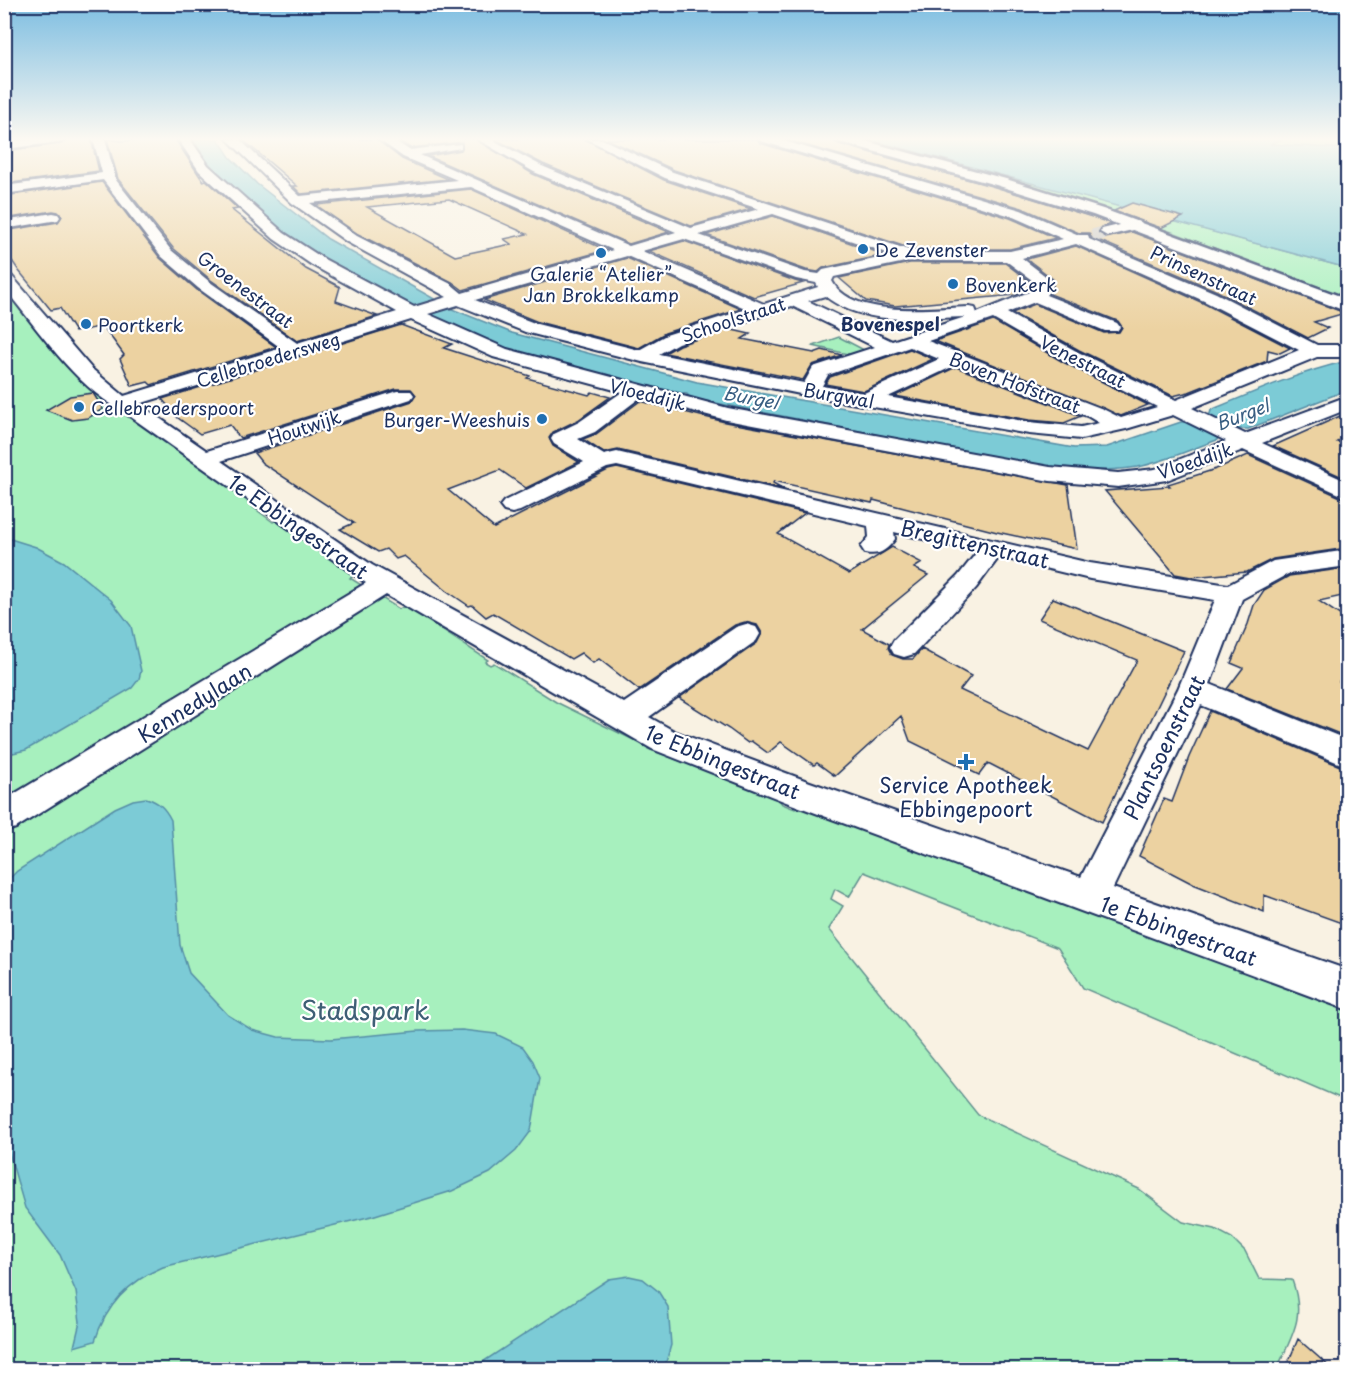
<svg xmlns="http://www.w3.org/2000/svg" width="1352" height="1374" viewBox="0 0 1352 1374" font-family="'Playpen Sans',sans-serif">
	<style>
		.green { fill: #a7f0be; stroke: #61908e; stroke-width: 1.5 }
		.water { fill: #7bcbd6; stroke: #558da6; stroke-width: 1.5 }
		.building { fill: #ecd2a1; stroke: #1b2f5e; stroke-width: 1.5; fill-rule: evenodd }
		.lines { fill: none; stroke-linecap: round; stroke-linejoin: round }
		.street-tunnel { stroke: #cdcbc8; stroke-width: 13; stroke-dasharray: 13 7; stroke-linecap: butt }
		.street-casing { stroke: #1b2f5e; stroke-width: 4 }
		.secondary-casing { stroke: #1b2f5e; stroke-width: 5 }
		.street { fill: #fff; fill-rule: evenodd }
		.secondary { fill: #fff; fill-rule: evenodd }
		.poi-dot { fill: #1f6fb2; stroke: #fff; stroke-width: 2 }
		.labels { text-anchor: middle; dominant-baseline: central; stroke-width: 4.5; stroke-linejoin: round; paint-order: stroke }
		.far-poi-label { font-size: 18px; fill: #1b2f5e; stroke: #fff; text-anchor: start }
		.far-street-label { font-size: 18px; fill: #1b2f5e; stroke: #fff }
		.far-neighbourhood-label { font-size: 18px; font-weight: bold; fill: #1b2f5e; stroke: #fff }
		.far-water-label { font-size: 18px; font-style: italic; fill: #385e82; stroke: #fff }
		.street-label { font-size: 21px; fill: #1b2f5e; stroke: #fff }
		.poi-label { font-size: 21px; fill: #1b2f5e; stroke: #fff }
		.near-park-label { font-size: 26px; fill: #3e5f76; stroke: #fff }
	</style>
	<rect width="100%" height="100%" fill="#f9f2e3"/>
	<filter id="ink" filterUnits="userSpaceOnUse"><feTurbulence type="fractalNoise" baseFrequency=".0167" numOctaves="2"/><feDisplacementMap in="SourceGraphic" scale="12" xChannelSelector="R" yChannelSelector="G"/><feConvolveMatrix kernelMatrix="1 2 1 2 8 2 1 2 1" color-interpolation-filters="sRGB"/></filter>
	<g filter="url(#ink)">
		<path class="green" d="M1246 139H1347V161Z
			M974 167 1347 268V299L1175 233Z
			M4 288 107 406 111 405 117 409 112 411 115 415 121 412 183 448 277 510 254 508 273 522 280 519 357 574 350 578 399 609 403 607 408 608 488 660 485 662 490 665 494 663 556 702 648 747V749L778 798 782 804 795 809 800 807 1347 1005V1101L1083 988 1058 948 864 872 849 897 835 889 831 899 843 906 829 929 978 1115 1139 1189 1183 1222 1215 1229 1232 1238 1245 1251 1259 1279 1292 1280C1306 1318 1292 1335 1277 1369H5Z
			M839 337 864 350 852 355 813 346Z"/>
		<path class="water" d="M193 139H218L230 157 257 184 328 239 452 309 512 333 697 382 1074 448 1107 447 1181 422H1189L1210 414 1211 410C1256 391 1300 372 1347 361V390L1248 429H1238L1218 437 1217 440C1191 449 1164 462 1138 467 1110 471 1082 471 1054 469L690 398 687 394C631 382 574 372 518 355 473 340 432 318 391 295 321 257 233 210 193 139Z
			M868 139H1283L1270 144 1347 149V268Z
			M4 537 36 547 64 562 111 600 131 626 141 671 139 679 132 688 26 750 13 753 4 749Z
			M146 798C159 802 165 808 171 820L180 945 189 973 228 1015 252 1030 278 1037 331 1039 418 1031 462 1030 496 1034 523 1047 533 1061 540 1078 531 1131 516 1151 490 1173 452 1191 372 1216 163 1267C129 1281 106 1305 95 1341L74 1347 80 1322 76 1292 60 1255 25 1208 5 1139V883L17 871 115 808 133 800Z
			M629 1276 643 1279 658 1291 668 1307 671 1345 664 1369H472L609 1279Z"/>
		<path class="building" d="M69 139H91L99 171 4 184V151L61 144Z
			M107 139 121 141 175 139 203 181 206 180 238 209 232 210 306 269 340 287 336 301 377 316 297 341 211 280 173 248 118 179Z
			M242 139H376L402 159 448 179 301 194 293 186H297Z
			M396 139H475L533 174 669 232 629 244 428 156 461 150 462 142 410 148Z
			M495 139H585L664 180 751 209 691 226 543 164Z
			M607 139H757L760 143 1010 218 1056 238 1010 249H912L674 170Z
			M784 139H828L839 144 995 187 1092 217 1112 224 1101 227 1098 231 1099 234 1106 238 1132 232 1345 313 1314 322 1328 328 1308 338 1217 291 1091 237 1089 233H1079L1022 208Z
			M102 182 160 258 197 290 276 347 151 385 148 382 132 386 120 359 124 355 103 326 75 332 60 308 51 310 19 271 4 249V231L58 222 62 216 58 212 53 211 4 219V196Z
			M471 189 606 250 463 290 452 282 358 234 316 205ZM449 199 527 234 504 239 511 244 455 256 367 207Z
			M1132 203 1183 217 1161 228 1114 211Z
			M773 216 885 255 823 268 818 272 806 270 706 235Z
			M684 241 795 281 803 283 754 297 649 251Z
			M1076 246 1203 303 1290 348 1280 353 1268 350 1267 361 1189 392 1173 396 1079 350 1012 313 1035 304 1104 333 1119 332 1122 327 1118 321 1050 294 1053 289V279L1027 259Z
			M627 258 741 309 665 333 639 348 538 322 484 300Z
			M910 263H1005L1033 284 1028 290 1015 295 895 306 866 301 839 278Z
			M993 321 1063 362 1148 405 1121 416 935 341Z
			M401 325 452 344 444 348 530 376 527 378 589 395 592 392 610 397 578 420 553 432 549 438 553 446 579 462 526 488 500 470 448 490 494 528 608 470 617 468 805 513 778 534 849 574 892 547 922 563 914 568 928 575 862 629 889 644 888 648 892 655 903 659H913L922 649 971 676 960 690 1088 751 1137 660 1039 619 1053 598 1184 651 1102 822 988 763 979 775 910 741 901 716 835 776 817 763 814 765 781 742 768 753 751 741 748 743 729 729 679 698 757 643 762 633 757 625 745 622 735 625 639 690 599 659 593 663 581 653 571 659 493 613 486 617 472 605 469 606 447 591 404 556 396 559 386 549 378 552 340 529 354 523 262 463 254 453 412 401 416 395 411 389H396L240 438 230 425 200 434 178 418 162 399Z
			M728 329 750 334 742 339 814 353 822 350 842 355 812 365 803 380 665 353 679 345Z
			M910 349 933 359 864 391 825 384 830 377Z
			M956 367 1081 416 1064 423 1029 420 895 396Z
			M93 393 103 409 88 418 72 420 46 410 70 396Z
			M640 401 725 422 1068 485 1077 549 997 532 873 500 872 503 774 481 773 483 784 489 618 450 604 453 583 439 596 434Z
			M1347 413V436L1337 442 1347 447 1341 450 1347 453V479L1273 446Z
			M1248 455 1347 500V548L1273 559 1247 572 1191 577 1175 574 1105 491 1170 486 1168 484 1216 469Z
			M1347 568V595L1319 601 1347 620V654L1339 682 1347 686V737L1227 689 1243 668 1231 663 1248 624 1254 605 1264 590 1289 576Z
			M1210 711 1347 769V828L1342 867 1347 869V925L1264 895V912L1193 884 1139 856 1164 799 1172 802 1189 757Z
			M1298 1339 1333 1370H1285Z"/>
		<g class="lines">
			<path class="street-tunnel" d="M1092 236 1107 232"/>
			<defs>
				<path id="street" d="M34 139H67L61 142 4 149V142Z
					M93 139H105L116 180 171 250 210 282 297 343 397 312 312 265 274 239 199 171 178 139H190L208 165 284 233 324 259 414 307 447 297 347 242 292 203 227 139H239L300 196 457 180 403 157 378 139H392L409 150 461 144V148L420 155 629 246 676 232 534 172 477 139H491L542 166 691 228 759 209 665 178 587 139H602L673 172 912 251H1010L1063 239 1011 216 761 141 759 139H777L1021 210 1079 235H1088L1089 239 1216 293 1317 345H1348V357H1317L1192 408 1245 434 1348 396V409L1262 443 1348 482V498L1243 450 1167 480 1118 487 1050 481 726 420 641 397 595 432 578 439 604 455 617 452 1090 563 1228 585 1273 561 1348 550V566L1288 574 1242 599 1210 684 1348 740V767L1201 705 1113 888 1348 970V1010L786 802 652 749 386 595 16 828 4 832V800L366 583 121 410C74 385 38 329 4 288V272L10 274 92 369 124 396 281 348 198 288 161 256 103 180 4 194V186L102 173ZM471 187 613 250 462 293 451 284 357 236 310 203ZM773 214 893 255 823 270 819 274 805 272 699 235ZM684 239 796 279 816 283 818 287 764 304 642 251ZM1076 244 1204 301 1299 350 1176 400 1078 352 1007 313 1035 302 1105 331H1117L1120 327 1117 323 1046 295 1051 289 1052 281 1022 258ZM627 256 747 309 666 335 639 350 537 324 475 300ZM910 261H1006L1036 283 1035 287 1029 292 977 313 975 308 969 307C933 308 852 319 832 281L834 277ZM825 296C864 327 918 318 965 317L892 341 808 301ZM458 305 525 332 642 362 810 396 1029 434 1081 439 1126 429 1173 415 1226 441 1155 469 1118 473 1050 467 728 408 507 349 428 314ZM792 306 875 347 813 367 804 383 659 354 678 343ZM993 319 1064 360 1157 407 1121 418 1103 409 928 341ZM411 320 493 357 622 392 579 422 554 434 551 439 554 444 584 462 504 501 500 506 504 511 512 513 520 511 607 468 617 466 868 526 869 537 861 547 865 553C879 556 886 551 895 539L894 532 977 552 958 576 894 640 890 647 894 654 904 657 914 654 976 588 999 557 1090 579 1215 600 1178 689 1081 877 810 782 674 731 649 717 756 641 760 634 756 627 746 624 736 627 624 703 372 565 221 461 411 399 414 395 411 391H397L207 451 139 404ZM910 347 939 359 864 393 822 386 828 375ZM956 365 1089 417 1099 423 1081 427 1029 422 888 397Z
					M53 213 58 214 60 217 58 220 4 229V221Z
					M1136 221 1141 222 1143 225 1141 228 1107 236 1100 232 1102 229Z"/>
				<path id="secondary" d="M838 139H858L1006 179 1103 209 1348 299V312L1093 215 996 185 840 142Z"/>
			</defs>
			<use href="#street" class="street-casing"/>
			<use href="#secondary" class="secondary-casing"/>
			<use href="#street" class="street"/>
			<use href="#secondary" class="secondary"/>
		</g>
	</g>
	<linearGradient id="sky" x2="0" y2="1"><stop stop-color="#7cbde1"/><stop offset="0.42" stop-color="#fcf9f2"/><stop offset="1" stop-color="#fcf9f2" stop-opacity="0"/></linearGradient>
	<rect width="1352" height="331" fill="url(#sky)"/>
	<g class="poi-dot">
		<circle cx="863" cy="249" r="6"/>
		<circle cx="601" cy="253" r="6"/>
		<circle cx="953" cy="284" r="6"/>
		<circle cx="86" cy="324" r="6"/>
		<circle cx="79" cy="407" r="6"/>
		<circle cx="542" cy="419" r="6"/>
		<path d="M963 753h6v6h6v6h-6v6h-6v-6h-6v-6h6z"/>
	</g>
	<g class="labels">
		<g class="far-poi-label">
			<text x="875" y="249">De Zevenster</text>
			<text x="601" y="273" text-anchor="middle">Galerie “Atelier”<tspan x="601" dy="21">Jan Brokkelkamp</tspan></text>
			<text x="965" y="284">Bovenkerk</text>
			<text x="98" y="324">Poortkerk</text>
			<text x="91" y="407">Cellebroederspoort</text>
			<text x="530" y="419" text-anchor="end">Burger-Weeshuis</text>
		</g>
		<g class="far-street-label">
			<text transform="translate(1204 275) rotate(25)">Prinsenstraat</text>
			<text transform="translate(246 289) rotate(37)">Groenestraat</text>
			<text transform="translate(733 319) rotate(-18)">Schoolstraat</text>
			<text transform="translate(268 359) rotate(-17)">Cellebroedersweg</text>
			<text transform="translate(1083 361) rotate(27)">Venestraat</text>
			<text transform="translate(1015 382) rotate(21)">Boven Hofstraat</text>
			<text transform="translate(648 394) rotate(14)">Vloeddijk</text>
			<text transform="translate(839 395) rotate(10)">Burgwal</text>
			<text transform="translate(304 427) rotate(-18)">Houtwijk</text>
			<text transform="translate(1195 460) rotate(-19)">Vloeddijk</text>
		</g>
		<g class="far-neighbourhood-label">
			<text x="890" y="323">Bovenespel</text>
		</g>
		<g class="far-water-label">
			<text transform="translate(751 397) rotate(11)">Burgel</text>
			<text transform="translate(1242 414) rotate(-21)">Burgel</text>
		</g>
		<g class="street-label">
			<text transform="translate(299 526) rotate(35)">1e Ebbingestraat</text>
			<text transform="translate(975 543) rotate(13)">Bregittenstraat</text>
			<text transform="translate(194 702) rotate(-32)">Kennedylaan</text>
			<text transform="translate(1163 747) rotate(-64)">Plantsoenstraat</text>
			<text transform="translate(723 761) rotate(22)">1e Ebbingestraat</text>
			<text transform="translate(1179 930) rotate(20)">1e Ebbingestraat</text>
		</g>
		<g class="poi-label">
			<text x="966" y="784">Service Apotheek<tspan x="966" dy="24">Ebbingepoort</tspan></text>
		</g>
		<g class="near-park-label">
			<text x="365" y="1009">Stadspark</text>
		</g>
	</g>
	<rect width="1352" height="1374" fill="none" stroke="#fff" stroke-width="24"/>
	<rect x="12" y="12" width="1328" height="1350" fill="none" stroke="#1b2f5e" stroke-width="2" filter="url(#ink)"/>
</svg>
